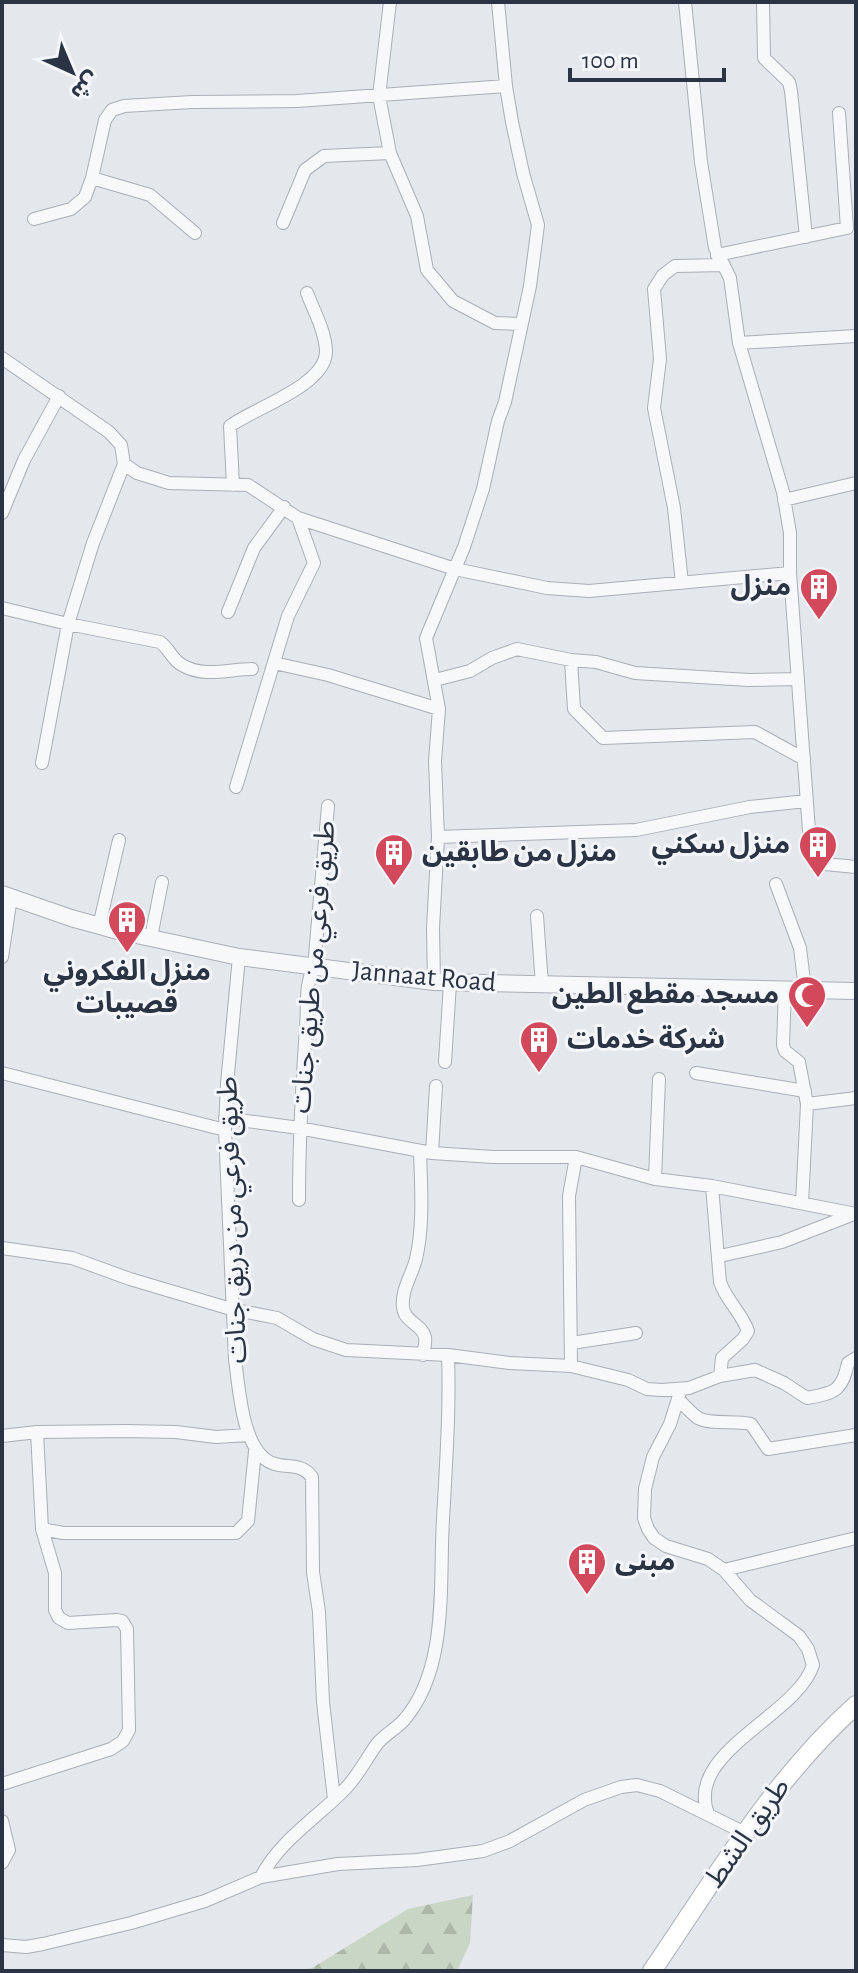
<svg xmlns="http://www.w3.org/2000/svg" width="858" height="1973" viewBox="0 0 858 1973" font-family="'Alegreya Sans','Noto Sans Arabic',sans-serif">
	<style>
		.forest { fill: url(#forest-firs) }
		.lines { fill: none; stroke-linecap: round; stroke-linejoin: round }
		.minor-casing { stroke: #a9aeb7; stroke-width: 14 }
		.tertiary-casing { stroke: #a9aeb7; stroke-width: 18 }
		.secondary-casing { stroke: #a9aeb7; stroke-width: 20 }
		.minor { stroke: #f7f8fa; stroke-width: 12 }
		.tertiary { stroke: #f7f8fa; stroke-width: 16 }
		.secondary { stroke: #fff; stroke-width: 18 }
		.labels { text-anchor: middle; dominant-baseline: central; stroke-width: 6; stroke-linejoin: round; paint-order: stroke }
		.poi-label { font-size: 28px; font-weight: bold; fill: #2b3445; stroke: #f4f6f9; text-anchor: end }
		.street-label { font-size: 28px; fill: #2b3445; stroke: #f4f6f9 }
	</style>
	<defs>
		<pattern id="forest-firs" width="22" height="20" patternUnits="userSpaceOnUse" patternTransform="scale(2)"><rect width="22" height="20" fill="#c9d6c5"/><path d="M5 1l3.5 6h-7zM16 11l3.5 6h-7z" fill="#adb8ab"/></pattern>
	</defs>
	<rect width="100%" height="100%" fill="#e4e7ec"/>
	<path class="forest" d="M473 1895 470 1943 457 1971H291L312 1968 408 1909Z"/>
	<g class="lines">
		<defs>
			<path id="minor" d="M390 2 379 96 390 153 417 216 427 270 453 301 495 323 521 324
				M685 2 701 162 715 248 730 278 739 343 783 492 790 533V573L810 844 815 858 825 864 856 867
				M763 2 764 58 789 82 791 91 806 237
				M92 178 150 195 195 233
				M34 219 71 209 85 197 92 178 105 120 112 110 124 106 192 102 297 101 506 86
				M283 223 305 170 324 156 390 153
				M717 255 847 228 839 113
				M739 343 856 336
				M2 358 109 432 121 445 124 464 137 473 169 483 248 485 298 518 314 563 288 616 236 787
				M233 485 230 426C254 408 325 386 326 352 326 333 314 311 307 293
				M784 500 856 483
				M2 513 24 460 59 396
				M298 518 455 569 547 588 589 591 790 573
				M682 583 674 508 654 408 660 359 654 289 663 275 675 266 724 265
				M2 608 68 624 160 642C169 648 172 660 182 665 203 678 230 669 252 669
				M228 612 254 548 284 507
				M571 660 574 709 603 738 755 732 804 759
				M274 663 328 675 439 709
				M435 680 470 671 492 658 517 649 571 660 596 662 635 673 749 680 798 679
				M42 763 68 624 93 543 124 464
				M438 837 636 830 750 807 806 801
				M776 884 800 948 805 989
				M537 916 542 985
				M99 926 119 840
				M151 937 162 882
				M2 957 11 897
				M239 957 227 1084 225 1130 235 1359C239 1388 242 1451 272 1463 286 1469 301 1462 312 1477L313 1572 319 1612 323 1702 334 1799
				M434 982 433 928 438 837 435 761 439 709 426 638 464 547 483 489 498 421 505 402 530 286 538 225 523 173 512 122 506 86 498 2
				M785 989 783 1045 785 1051 799 1062 807 1104 802 1203
				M445 1062 450 983
				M2 1073 225 1130
				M696 1073 805 1091
				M807 1104 856 1098
				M225 1118 299 1128 432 1153 493 1157H576L655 1179 712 1186 856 1214
				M420 1151C421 1186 424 1225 416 1259 412 1275 401 1290 403 1307 404 1322 422 1324 425 1337 426 1342 424 1350 423 1355
				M432 1153 436 1086
				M655 1179 659 1079
				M712 1186 720 1282C726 1300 741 1312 748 1331L743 1339 722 1358 720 1376
				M299 1200C299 1142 302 1085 306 1028 308 1007 304 986 314 967L328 806
				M2 1248 72 1258 130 1279 231 1309 277 1318 313 1339 346 1350 448 1355 510 1363 571 1366 628 1380 647 1389 662 1390 689 1388 720 1376 755 1370 784 1383 807 1398C835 1393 842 1391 848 1363L856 1358
				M720 1256 782 1242 854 1214
				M572 1343 636 1333
				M571 1366 569 1196 576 1157
				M681 1389 670 1424 653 1457 645 1489 644 1518 648 1529 654 1538 666 1546 708 1559 724 1570 750 1600 799 1636 808 1649 813 1665C797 1716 684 1752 708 1814
				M678 1399C684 1405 691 1413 698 1418 711 1425 735 1420 751 1424L768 1449 856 1435
				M37 1432 42 1529 63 1533H236L248 1521 255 1451
				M2 1436 37 1432 126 1431 176 1432 216 1437 249 1435
				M724 1570 856 1538
				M2 1784 111 1749 123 1741 129 1730 127 1629 122 1621 117 1620 68 1623 59 1618 55 1610V1573L42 1529
				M2 1821 9 1850 2 1863
				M261 1877C280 1840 317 1818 345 1789 358 1776 366 1759 377 1744 384 1735 396 1729 404 1720 449 1668 439 1583 443 1519 446 1464 450 1410 448 1355
				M2 1945 26 1947 43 1944 131 1923 205 1901 261 1877 338 1864 417 1860 483 1851 510 1841 584 1800 621 1787 637 1785 660 1791 745 1833"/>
			<path id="tertiary" d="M2 894 71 918 118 931 239 957 434 982 856 991"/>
			<path id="secondary" d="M652 1971C715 1879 772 1780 856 1705"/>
		</defs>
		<use href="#minor" class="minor-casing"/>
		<use href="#tertiary" class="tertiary-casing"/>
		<use href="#secondary" class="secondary-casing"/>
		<use href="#minor" class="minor"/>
		<use href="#tertiary" class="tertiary"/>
		<use href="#secondary" class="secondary"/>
	</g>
	<defs>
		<symbol id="building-pin" viewBox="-11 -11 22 30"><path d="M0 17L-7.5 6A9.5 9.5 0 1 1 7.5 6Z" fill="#d1495b" stroke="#f4f6f9"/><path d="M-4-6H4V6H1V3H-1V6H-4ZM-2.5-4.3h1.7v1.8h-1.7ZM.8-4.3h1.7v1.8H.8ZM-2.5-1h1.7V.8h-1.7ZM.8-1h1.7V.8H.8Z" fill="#fff"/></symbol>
		<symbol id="mosque-pin" viewBox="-11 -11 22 30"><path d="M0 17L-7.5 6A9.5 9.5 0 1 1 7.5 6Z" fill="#d1495b" stroke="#f4f6f9"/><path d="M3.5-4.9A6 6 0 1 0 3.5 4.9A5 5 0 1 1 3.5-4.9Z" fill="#fff"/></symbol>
	</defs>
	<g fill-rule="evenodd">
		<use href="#building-pin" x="797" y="565" width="44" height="60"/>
		<use href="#building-pin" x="796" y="823" width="44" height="60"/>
		<use href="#building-pin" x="372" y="831" width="44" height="60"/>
		<use href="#building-pin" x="105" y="898" width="44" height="60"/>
		<use href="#mosque-pin" x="785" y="973" width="44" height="60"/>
		<use href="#building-pin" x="517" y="1018" width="44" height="60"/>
		<use href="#building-pin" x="565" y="1540" width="44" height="60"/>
	</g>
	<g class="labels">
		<g class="poi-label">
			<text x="791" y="587">منزل</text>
			<text x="790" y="845">منزل سكني</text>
			<text x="422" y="853" text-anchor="start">منزل من طابقين</text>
			<text x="127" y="972" text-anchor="middle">منزل الفكروني<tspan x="127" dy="32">قصيبات</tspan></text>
			<text x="779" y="995">مسجد مقطع الطين</text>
			<text x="567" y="1040" text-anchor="start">شركة خدمات</text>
			<text x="615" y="1562" text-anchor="start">مبنى</text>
		</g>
		<g class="street-label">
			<text transform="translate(314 967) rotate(-85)">طريق فرعي من طريق جنات</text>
			<text transform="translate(424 977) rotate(5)">Jannaat Road</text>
			<text transform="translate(233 1220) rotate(-92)">طريق فرعي من دريق جنات</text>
			<text transform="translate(748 1833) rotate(-55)">طريق الشط</text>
		</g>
	</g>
	<rect width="858" height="1973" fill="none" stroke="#2b3445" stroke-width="8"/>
	<g transform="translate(72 72) rotate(136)" stroke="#f4f6f9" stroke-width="6" paint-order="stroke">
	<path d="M0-6L14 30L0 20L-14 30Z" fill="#2b3445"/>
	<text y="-12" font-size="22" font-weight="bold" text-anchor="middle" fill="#2b3445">ش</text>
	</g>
	<path d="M570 68v12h154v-12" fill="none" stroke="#2b3445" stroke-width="4"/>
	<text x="582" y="68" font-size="24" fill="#2b3445" stroke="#f4f6f9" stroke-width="6" paint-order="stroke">100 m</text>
</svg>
